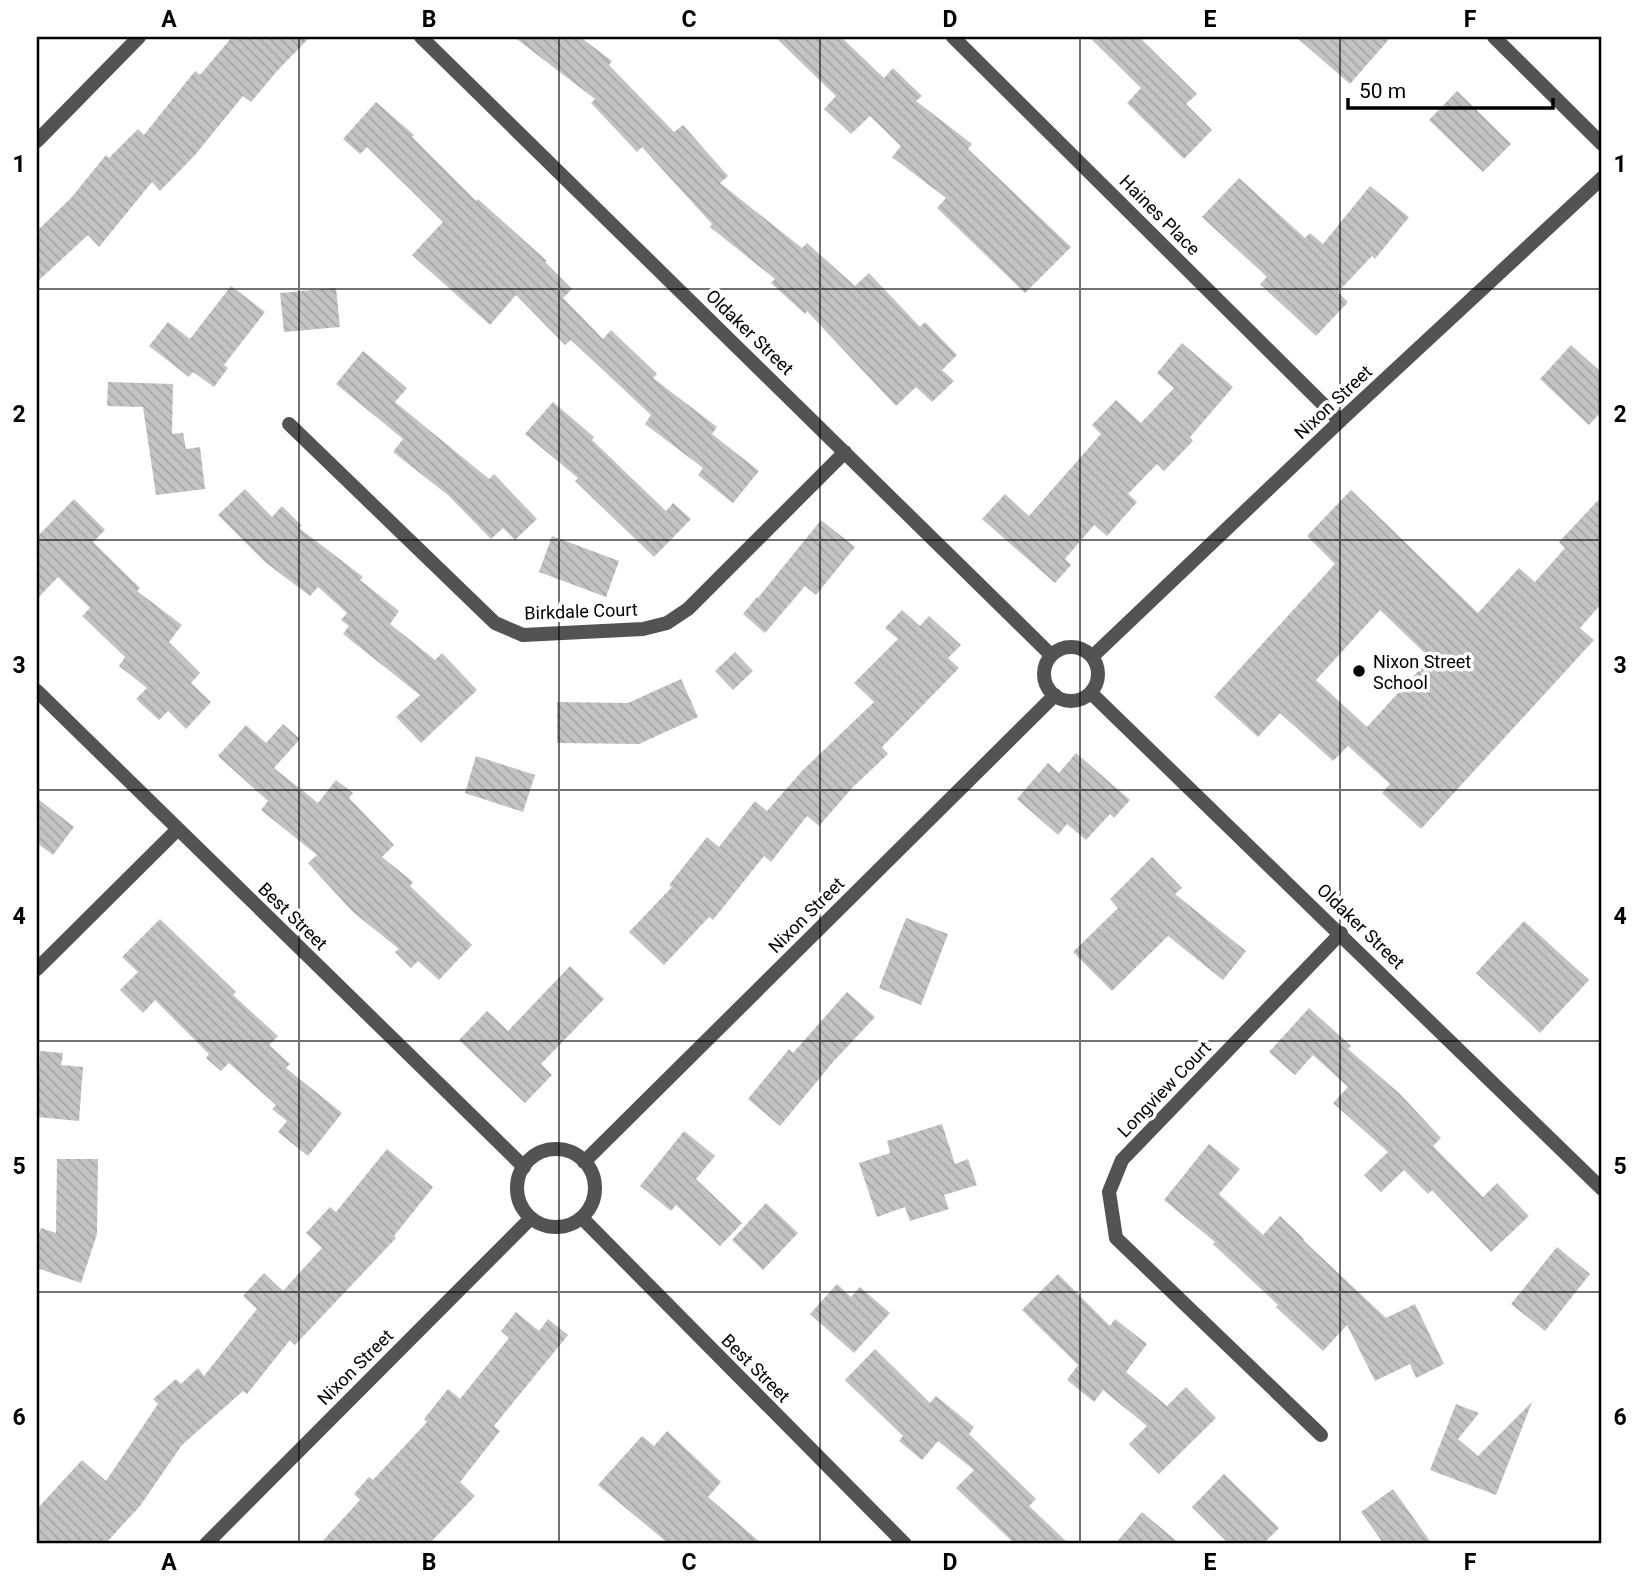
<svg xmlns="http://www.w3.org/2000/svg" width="1639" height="1581" viewBox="0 0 1639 1581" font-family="Roboto,sans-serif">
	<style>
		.building { fill: url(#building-back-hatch); fill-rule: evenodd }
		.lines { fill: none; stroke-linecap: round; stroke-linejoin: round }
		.minor { stroke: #535353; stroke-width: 14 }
		.tertiary { stroke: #535353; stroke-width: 14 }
		.grid { fill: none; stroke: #000; stroke-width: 2; stroke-opacity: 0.55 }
		.poi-dot { fill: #000; stroke: #fff; stroke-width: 2.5 }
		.labels { text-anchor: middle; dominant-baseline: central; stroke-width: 7; stroke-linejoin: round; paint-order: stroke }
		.street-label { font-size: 18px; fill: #000; stroke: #fff }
		.poi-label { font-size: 18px; fill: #000; stroke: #fff; text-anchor: start }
		.neatline { fill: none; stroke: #000; stroke-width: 2.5 }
		.grid-label { font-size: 23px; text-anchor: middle; font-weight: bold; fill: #000 }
	</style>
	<defs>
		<pattern id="building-back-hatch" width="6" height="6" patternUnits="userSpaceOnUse" patternTransform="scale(1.75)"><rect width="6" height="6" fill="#c3c3c3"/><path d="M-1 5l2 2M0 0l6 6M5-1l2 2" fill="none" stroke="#a6a6a6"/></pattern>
	</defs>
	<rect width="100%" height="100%" fill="#fff"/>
	<path class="building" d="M232 37H310L277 71 251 102 243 96 195 155 160 191 152 182 99 247 88 235 37 282V231L71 198 106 155 109 158 138 129 144 135 195 71 200 75Z
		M514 37H580L612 61 609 65 674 132 683 125 728 176 720 183 802 248 807 243 855 286 869 273 920 327 925 322 957 355 942 370 954 381 932 402 916 387 896 406 807 311 805 314 771 283 775 279 710 227 712 224 642 147 637 152 591 103 595 99Z
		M775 37H841L884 78 893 68 922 96 916 101 972 144 968 149 1071 247 1025 293 937 208 946 198 892 157 901 146 870 116 851 134 824 109 836 96Z
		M1089 37H1139L1197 94 1186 104 1212 130 1184 159 1127 103 1141 88Z
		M1296 37H1391L1350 84Z
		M1457 91 1511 144 1483 172 1429 120Z
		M376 102 414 135 412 137 476 201 478 199 547 261 545 262 572 289 563 298 603 339 611 330 657 374 653 378 717 427 712 434 759 471 733 503 698 475 703 468 645 424 651 415 571 340 565 345 516 295 490 325 412 255 443 222 367 147 360 154 343 139Z
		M1239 178 1305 238 1310 233 1323 244 1370 186 1409 217 1375 259 1372 256 1338 292 1348 302 1316 336 1260 284 1267 277 1202 217Z
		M231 286 265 312 224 365 228 368 214 387 193 372 189 377 149 346 168 322 190 339Z
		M336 288 340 327 284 332 280 293Z
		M1182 343 1233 387 1190 437 1193 441 1164 471 1157 464 1128 494 1137 502 1107 536 1094 525 1065 559 1071 565 1055 583 982 519 1005 494 1029 516 1101 434 1092 425 1116 400 1141 423 1174 388 1157 373Z
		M1571 345 1602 373V411L1589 425 1540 379Z
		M363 351 407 388 395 402 489 479 494 474 537 519 515 540 503 528 491 539 448 495 393 452 403 439 336 384Z
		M108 382 173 384 172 434 183 433 186 449 200 447 205 489 156 495 143 407 107 406Z
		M553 402 594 437 592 440 666 511 673 503 691 519 654 557 575 481 578 478 525 434Z
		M245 489 272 517 282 506 302 526 299 528 363 577 360 580 399 611 390 624 435 660 442 653 477 690 421 743 396 717 420 695 343 634 349 626 341 620 347 613 318 587 310 596 265 562 218 515Z
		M1351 490 1478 613 1519 568 1535 582 1565 548 1559 542 1602 496V603L1580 628 1594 640 1421 829 1382 793 1390 784 1348 746 1333 761 1280 713 1258 737 1214 697 1335 564 1307 536ZM1380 610 1430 658 1367 727 1316 680Z
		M74 499 105 530 93 542 140 588 137 591 182 625 169 642 200 673 191 683 211 702 186 729 168 711 159 720 136 699 147 688 119 666 125 657 82 616 90 608 58 577 37 599V537Z
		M821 520 855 547 816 595 805 586 765 633 743 614 757 597 758 598Z
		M552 536 619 561 606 597 539 572Z
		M902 610 920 626 929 616 961 645 948 658 959 668 882 747 888 754 853 787 819 826 807 816 771 862 764 856 713 920 709 917 664 965 629 932 672 887 669 885 707 837 719 847 755 801 767 811 802 771 874 702 854 683 898 639 885 628Z
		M735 652 753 671 733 690 715 671Z
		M681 679 698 717 639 744 557 743V702L628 703Z
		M283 724 300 739 274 768 318 803 336 780 353 793 349 798 394 845 382 857 413 882 410 886 472 945 439 980 418 961 411 968 395 952 399 949 353 912 308 863 317 855 261 810 268 801 218 756 246 725 266 743Z
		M1076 753 1130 800 1114 818 1110 814 1086 840 1067 824 1058 835 1017 799 1048 763 1059 773Z
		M476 756 535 775 523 812 465 793Z
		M37 798 74 827 53 855 37 843Z
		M1152 857 1182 888 1175 894 1246 951 1223 980 1168 936 1112 991 1073 952 1118 908 1110 899Z
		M906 918 948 934 921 1005 879 988Z
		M160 919 236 992 233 995 278 1036 269 1045 290 1064 286 1068 342 1113 308 1156 278 1132 287 1121 272 1109 276 1105 229 1063 221 1071 206 1058 209 1054 155 1000 143 1013 120 990 138 972 122 957Z
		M1524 921 1589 980 1540 1033 1476 973Z
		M570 966 604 999 541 1064 552 1075 525 1103 459 1040 487 1011 508 1031Z
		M847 992 875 1017 833 1062 780 1126 748 1099 789 1049 793 1053Z
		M1309 1008 1351 1046 1348 1049 1400 1094 1441 1138 1433 1146 1483 1197 1497 1183 1529 1216 1491 1252 1432 1190 1428 1194 1404 1170 1381 1192 1364 1175 1388 1152 1333 1103 1348 1087 1313 1055 1295 1075 1269 1052Z
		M40 1051 63 1053 61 1065 83 1067 79 1121 37 1117Z
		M942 1124 955 1164 968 1159 977 1185 944 1195 949 1209 910 1221 905 1207 877 1217 859 1163 890 1153 887 1141Z
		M684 1131 715 1156 696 1179 742 1223 720 1246 676 1205 671 1211 640 1186Z
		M1209 1144 1240 1169 1219 1194 1263 1235 1280 1216 1304 1239 1303 1240 1386 1318 1415 1304 1444 1364 1416 1378 1410 1364 1375 1381 1347 1325 1323 1351 1276 1307 1278 1305 1213 1244 1215 1242 1164 1200Z
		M387 1149 433 1187 394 1236 396 1238 295 1345 290 1340 247 1394 243 1391 182 1445 140 1506 105 1544H37V1509L82 1460 106 1481 158 1404 153 1399 176 1379 181 1384 198 1368 204 1376 257 1309 243 1296 264 1273 283 1291 322 1248 306 1233 330 1207 336 1212Z
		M57 1159H98L97 1234 81 1283 37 1268V1239L41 1228 56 1233Z
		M766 1203 798 1233 763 1270 732 1240Z
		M1557 1247 1590 1274 1545 1331 1511 1304Z
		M1058 1274 1110 1326 1115 1319 1147 1344 1126 1372 1167 1406 1186 1387 1216 1418 1159 1474 1129 1444 1147 1426 1103 1390 1094 1402 1067 1380 1078 1365 1022 1310Z
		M837 1284 851 1297 860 1287 890 1313 854 1353 810 1314Z
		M516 1312 539 1331 548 1319 568 1335 494 1426 500 1431 460 1482 475 1496 429 1544H320L360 1500 354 1494 369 1477 373 1480 427 1422 424 1419 448 1389 460 1399 509 1338 501 1331Z
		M875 1349 930 1403 936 1396 974 1427 969 1434 1036 1499 1029 1506 1069 1544H1015L956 1488 974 1470 938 1441 922 1460 899 1441 903 1436 845 1380Z
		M1532 1402 1496 1495 1430 1470 1456 1404 1479 1413 1458 1439 1478 1456Z
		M667 1431 721 1482 708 1497 762 1544H669L598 1485 642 1436 654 1446Z
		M1224 1474 1279 1528 1263 1544H1229L1192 1507Z
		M1393 1489 1432 1544H1384L1361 1512Z
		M1142 1512 1180 1544H1115Z"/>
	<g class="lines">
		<path class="minor" d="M421 37 1051 655
			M953 37 1340 421
			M1494 37 1602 144
			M37 141 139 37
			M289 424 495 623 523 635 643 629 667 623 688 609 845 452
			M37 691 524 1167
			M37 969 177 830
			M1321 1435 1116 1238 1109 1192 1122 1160 1341 933"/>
		<path class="tertiary" d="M1044 674a27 27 0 1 1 54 0a27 27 0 1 1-54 0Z
			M1093 656 1340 421 1602 178
			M1091 693 1602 1189
			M517 1188a39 39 0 1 1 78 0a39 39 0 1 1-78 0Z
			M584 1162 1055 695
			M582 1218 905 1544
			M206 1544 531 1218"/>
	</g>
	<path class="grid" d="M299 37V1544M559 37V1544M820 37V1544M1080 37V1544M1340 37V1544M37 289H1602M37 540H1602M37 790H1602M37 1041H1602M37 1292H1602"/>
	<circle class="poi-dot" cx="1359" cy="671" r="7"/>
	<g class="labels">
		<g class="street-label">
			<text transform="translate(1160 215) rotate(45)">Haines Place</text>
			<text transform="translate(750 332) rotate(44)">Oldaker Street</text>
			<text transform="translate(1333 402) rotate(-43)">Nixon Street</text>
			<text transform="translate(581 611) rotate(-2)">Birkdale Court</text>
			<text transform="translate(806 915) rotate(-45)">Nixon Street</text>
			<text transform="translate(293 916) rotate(44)">Best Street</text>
			<text transform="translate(1361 926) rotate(44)">Oldaker Street</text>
			<text transform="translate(1164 1089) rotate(-46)">Longview Court</text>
			<text transform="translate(355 1367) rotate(-45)">Nixon Street</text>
			<text transform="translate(756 1368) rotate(45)">Best Street</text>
		</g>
		<g class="poi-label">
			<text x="1373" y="661">Nixon Street<tspan x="1373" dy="21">School</tspan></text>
		</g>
	</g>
	<rect width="1639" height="1581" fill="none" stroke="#ffffff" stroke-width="77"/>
	<path d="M1348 98v10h205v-10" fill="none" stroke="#000000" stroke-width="3.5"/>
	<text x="1359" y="98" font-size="21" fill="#000000" stroke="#ffffff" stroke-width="5" paint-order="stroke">50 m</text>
	<rect x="38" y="38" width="1562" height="1504" class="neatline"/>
	<g class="grid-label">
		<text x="169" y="27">A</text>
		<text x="429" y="27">B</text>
		<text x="689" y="27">C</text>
		<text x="950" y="27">D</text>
		<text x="1210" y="27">E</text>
		<text x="1470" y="27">F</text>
		<text x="19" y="172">1</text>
		<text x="1620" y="172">1</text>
		<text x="19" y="422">2</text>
		<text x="1620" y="422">2</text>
		<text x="19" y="673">3</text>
		<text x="1620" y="673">3</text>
		<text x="19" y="924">4</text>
		<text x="1620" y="924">4</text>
		<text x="19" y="1174">5</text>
		<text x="1620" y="1174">5</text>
		<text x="19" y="1425">6</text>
		<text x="1620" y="1425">6</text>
		<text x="169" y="1570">A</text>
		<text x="429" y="1570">B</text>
		<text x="689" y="1570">C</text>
		<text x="950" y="1570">D</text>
		<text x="1210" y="1570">E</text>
		<text x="1470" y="1570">F</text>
	</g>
</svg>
